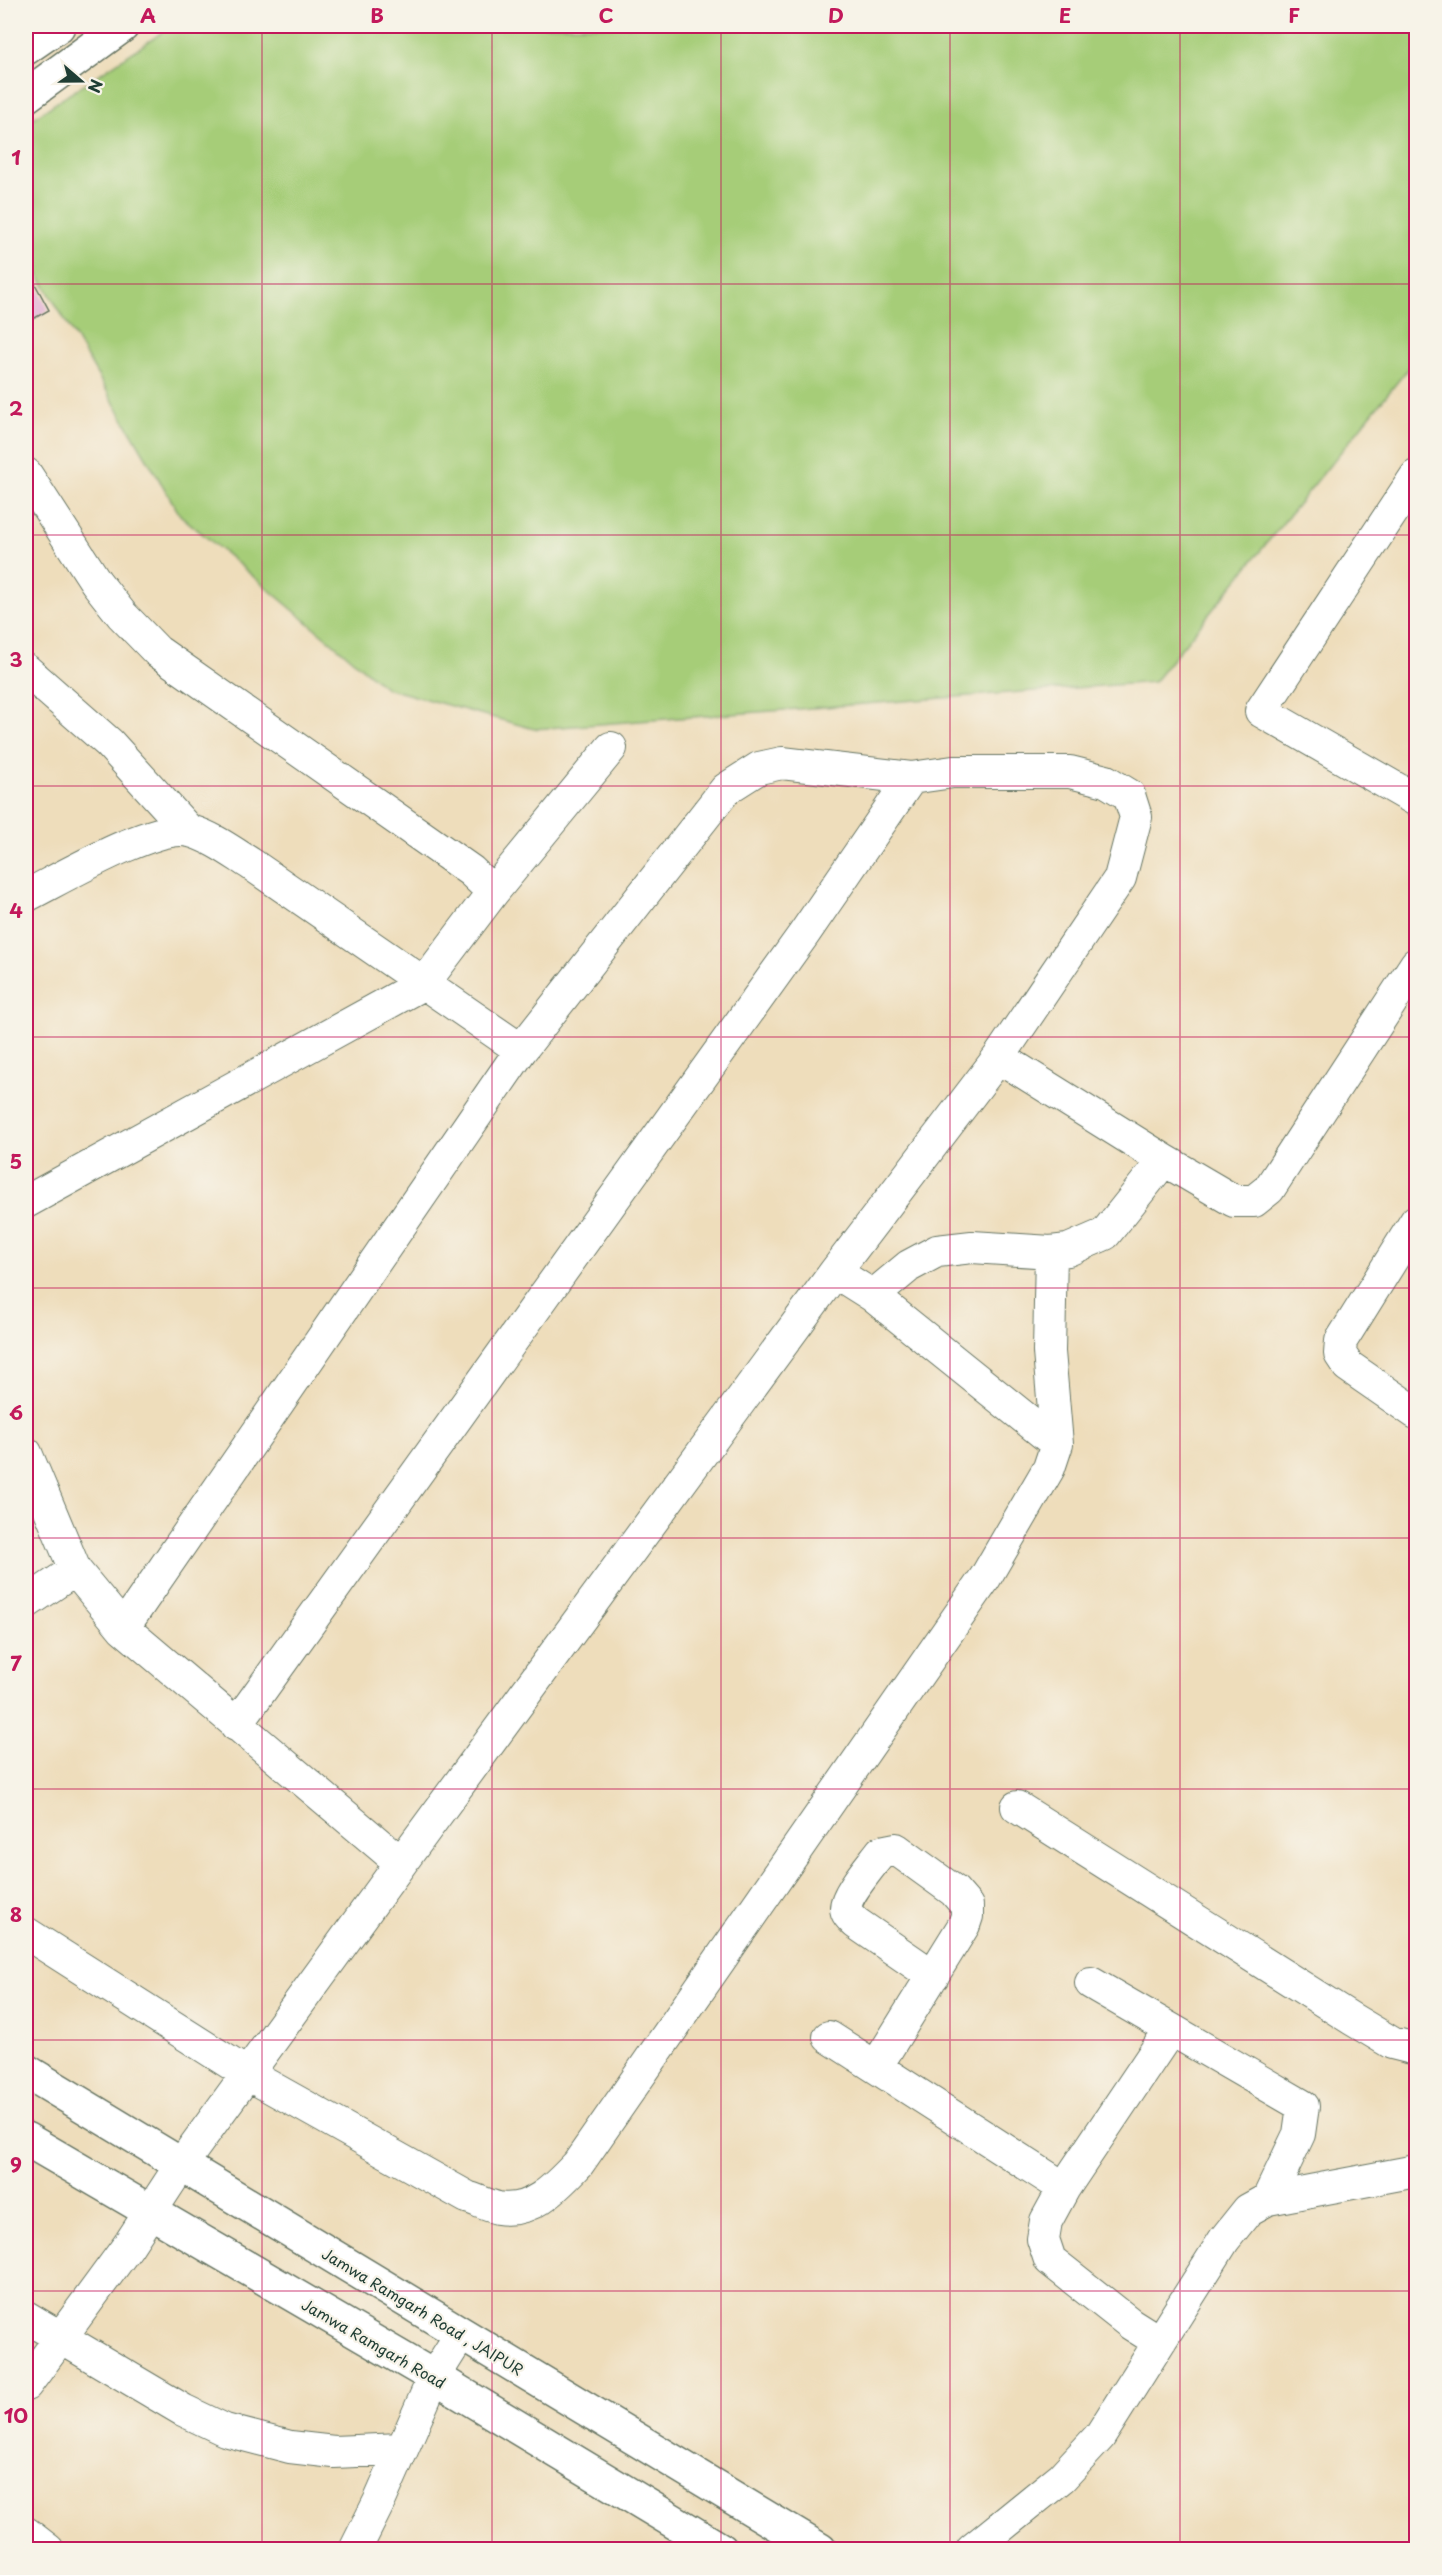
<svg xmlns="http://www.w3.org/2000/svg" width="1442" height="2575" viewBox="0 0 1442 2575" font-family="'Playpen Sans',sans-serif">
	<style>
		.green { fill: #a6cd78; stroke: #628556; stroke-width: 1.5 }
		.building { fill: #dfa9d2 }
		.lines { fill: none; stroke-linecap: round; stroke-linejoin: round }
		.minor-casing { stroke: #677563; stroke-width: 34 }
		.highway-casing { stroke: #677563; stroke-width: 36 }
		.minor { stroke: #fff; stroke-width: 32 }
		.highway { stroke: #fff; stroke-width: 33 }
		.grid { fill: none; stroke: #c2185b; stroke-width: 1.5; stroke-opacity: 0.55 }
		.labels { text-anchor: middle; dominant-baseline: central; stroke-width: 4.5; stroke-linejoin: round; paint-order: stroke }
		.street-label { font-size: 15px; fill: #1f3d34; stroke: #f7f3e8 }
		.neatline { fill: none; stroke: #c2185b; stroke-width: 2 }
		.grid-label { font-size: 20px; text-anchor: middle; font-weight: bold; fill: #c2185b }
	</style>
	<rect width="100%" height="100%" fill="#f7f3e8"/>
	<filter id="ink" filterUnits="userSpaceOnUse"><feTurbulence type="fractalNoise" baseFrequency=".0167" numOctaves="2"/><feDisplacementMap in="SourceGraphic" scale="12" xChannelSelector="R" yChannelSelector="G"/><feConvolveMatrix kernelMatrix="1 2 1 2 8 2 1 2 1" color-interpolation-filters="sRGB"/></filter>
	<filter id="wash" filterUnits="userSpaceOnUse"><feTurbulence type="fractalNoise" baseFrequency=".008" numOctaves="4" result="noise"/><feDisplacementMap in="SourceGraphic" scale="24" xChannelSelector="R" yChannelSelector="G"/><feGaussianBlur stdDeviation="1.35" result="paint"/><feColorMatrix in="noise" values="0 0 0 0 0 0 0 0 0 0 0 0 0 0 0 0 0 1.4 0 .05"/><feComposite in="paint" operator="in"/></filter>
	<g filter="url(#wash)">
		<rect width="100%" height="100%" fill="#edb"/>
		<path class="green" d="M172 26H1416V359L1154 682 534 729 386 688 180 515 29 259 26 258V123Z"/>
		<g id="blocks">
			<path class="building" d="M26 267 49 310 26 323Z"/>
		</g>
	</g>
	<g filter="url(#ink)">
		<use href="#blocks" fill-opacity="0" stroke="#677563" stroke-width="1.5"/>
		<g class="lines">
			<defs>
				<path id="minor" d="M26 474 96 582 122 615 157 651 444 852 471 871 493 892 424 983 26 1202
					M1416 476 1261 711 1416 800
					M26 670 109 743 189 831
					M493 892 611 748
					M26 896C60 879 156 822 190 831 212 837 232 852 251 864L521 1050
					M999 1057 1164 1160
					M1416 1221 1341 1341 1340 1354 1348 1366 1416 1413
					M835 1272 873 1296 1057 1444
					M873 1296 909 1266 937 1251 972 1247 1051 1252 1068 1250 1105 1234 1164 1160 1234 1201H1254L1269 1189 1416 964
					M26 1453 75 1570 123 1628 401 1863
					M26 1603 75 1570
					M123 1628 521 1050 726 789 759 768 782 763 911 778
					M1017 1807 1352 2019 1392 2043 1416 2049
					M26 1933 249 2075 467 2197C477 2200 488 2206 498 2208 532 2214 557 2186 578 2164L985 1578 1049 1468 1057 1444 1049 1352 1051 1252
					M1091 1983 1303 2106 1299 2134 1268 2199
					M829 2037 1064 2188
					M876 2067 964 1925 967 1916V1906L954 1891 896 1849 881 1852C873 1863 845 1895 846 1908 846 1914 852 1919 856 1923L933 1976
					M26 2317 183 2410 225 2430 290 2447 334 2452 401 2449
					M1158 2341 1131 2324 1050 2260 1043 2239 1046 2221 1064 2188 1170 2030
					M26 2385 128 2246 181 2165 401 1863 835 1272 999 1057 1120 878 1136 817 1129 795 1106 781 1070 772H953L911 778 804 934 236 1725
					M26 2533 48 2550
					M355 2550 380 2500 434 2377 461 2334
					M972 2550 1062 2477 1100 2436 1224 2240 1248 2210 1268 2199 1416 2171"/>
				<path id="highway" d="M26 48 58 26
					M26 96 122 26
					M26 2071 820 2550
					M26 2139 434 2377 721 2550"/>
			</defs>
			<use href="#minor" class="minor-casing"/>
			<use href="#highway" class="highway-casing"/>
			<use href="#minor" class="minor"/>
			<use href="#highway" class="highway"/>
		</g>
	</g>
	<path class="grid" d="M262 26V2550M492 26V2550M721 26V2550M950 26V2550M1180 26V2550M26 284H1416M26 535H1416M26 786H1416M26 1037H1416M26 1288H1416M26 1538H1416M26 1789H1416M26 2040H1416M26 2291H1416"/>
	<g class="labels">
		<g class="street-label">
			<text transform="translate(423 2311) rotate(31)">Jamwa Ramgarh Road , JAIPUR</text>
			<text transform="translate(374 2343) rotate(30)">Jamwa Ramgarh Road</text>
		</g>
	</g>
	<rect width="1442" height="2575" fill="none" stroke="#f7f3e8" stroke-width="66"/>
	<g transform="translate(81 81) rotate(110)" stroke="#f7f3e8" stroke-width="4.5" paint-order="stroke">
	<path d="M0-4.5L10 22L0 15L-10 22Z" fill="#1f3d34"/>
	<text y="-9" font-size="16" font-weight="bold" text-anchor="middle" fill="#1f3d34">N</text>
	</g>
	<rect x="33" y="33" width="1376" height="2509" class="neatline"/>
	<g class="grid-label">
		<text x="148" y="23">A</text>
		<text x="377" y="23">B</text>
		<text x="606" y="23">C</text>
		<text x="836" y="23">D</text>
		<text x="1065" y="23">E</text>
		<text x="1294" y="23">F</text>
		<text x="16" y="165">1</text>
		<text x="16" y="416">2</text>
		<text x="16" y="667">3</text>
		<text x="16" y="918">4</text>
		<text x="16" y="1169">5</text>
		<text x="16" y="1420">6</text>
		<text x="16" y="1671">7</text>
		<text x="16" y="1922">8</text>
		<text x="16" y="2172">9</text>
		<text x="16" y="2423">10</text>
	</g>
</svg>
